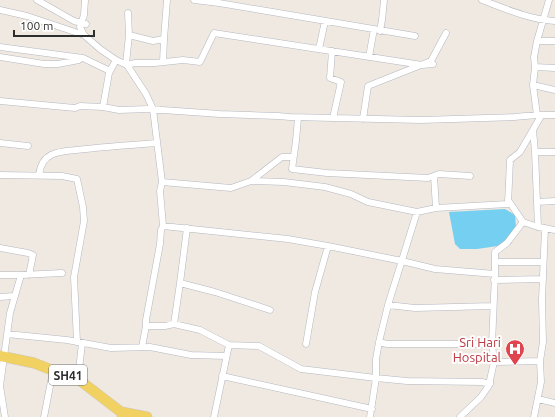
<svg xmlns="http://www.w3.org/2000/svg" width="555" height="417" viewBox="0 0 555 417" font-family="Ubuntu,sans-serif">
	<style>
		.water { fill: #75cff0 }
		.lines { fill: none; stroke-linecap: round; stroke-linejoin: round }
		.minor-casing { stroke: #b4b7c1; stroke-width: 7 }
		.primary-casing { stroke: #c9c9c9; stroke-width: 11 }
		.minor { stroke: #fff; stroke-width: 6 }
		.primary { stroke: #f2d163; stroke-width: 10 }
		.labels { text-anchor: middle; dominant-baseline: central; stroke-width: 4; stroke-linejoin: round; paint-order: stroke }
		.shield { fill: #fff; stroke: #6d6d6d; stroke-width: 1 }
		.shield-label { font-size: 12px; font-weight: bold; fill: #2e2e2e }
		.health-label { font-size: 13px; fill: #be3a42; stroke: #fff; text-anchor: end }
	</style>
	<rect width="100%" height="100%" fill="#efe9e1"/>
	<path class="water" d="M505 209 515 215 516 227 511 244 477 249H460L455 244 449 212Z"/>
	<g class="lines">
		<defs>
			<path id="minor" d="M37 0 74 21 86 24
				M85 0 84 15 80 27 84 35 100 49 116 60 127 65 146 94 153 109 162 182 160 191 163 226 161 230 160 244 146 320V326L142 347
				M194 0 219 3 415 36
				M482 0C506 9 528 19 555 21
				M0 10 27 16 84 35
				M128 13 129 35
				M380 31 382 20 384 0
				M537 41H555
				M0 47 83 58 110 71
				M319 49 325 21
				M332 51 330 78 341 82 333 118
				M0 57 44 64H58L79 60
				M369 57 374 29
				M163 62 164 39
				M126 64 129 35 153 41 164 39 167 0
				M127 65 135 63H155L183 60 200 62 214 33 422 65 433 64
				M535 67 555 68
				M533 85 555 90
				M0 101 75 108 80 106 103 107 119 110 148 109 220 114 278 116 290 117 421 120 514 117 537 115H555
				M103 107 109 73 116 60
				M537 115 533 85 535 67 534 57 537 41 549 0
				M298 118 296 141 292 169 327 173 428 178 439 174 470 176
				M363 119 368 86 431 61 446 33
				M533 130 535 152 537 202 555 201
				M0 143 28 146
				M535 152H555
				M0 175 62 176 77 179 83 207 84 221 74 277 77 342
				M39 175C40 167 43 159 51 155 59 151 68 151 76 150 103 147 130 145 157 143
				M434 176 436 208
				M251 181 284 182 325 187 351 194 368 202 417 212 436 208 508 204 510 160 520 152 541 116
				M162 182 231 188 251 181 282 157H293
				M508 200 523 222 538 227
				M537 202 538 227 555 230
				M163 226 288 239 328 246 402 261 435 269 495 274
				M0 248 28 253 33 255 29 275
				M495 262H543
				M0 275H21L62 273
				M494 280 543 279
				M180 283 187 228
				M0 297 14 296
				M388 305 415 308 493 306
				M174 324 180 283 215 292 270 310
				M146 326H165L174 324 200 330 229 345 259 346 301 369 376 378 407 381 482 382 490 384
				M7 334 67 340 111 348 150 347 191 355 226 356
				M379 342 387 344H492
				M306 344 315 292 328 246
				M494 362 540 361
				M222 376 372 409
				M78 379 82 343
				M0 386 10 313 21 275
				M0 386 5 417
				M538 399 555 403
				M44 417 53 371
				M214 417 229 345
				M370 417 376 378V359L379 342 388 305 417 212
				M460 417 481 397 490 384V380L494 362 492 344 495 274V252L507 243 523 222
				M534 417 541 382 540 361 543 342 542 300 545 228"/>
			<path id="primary" d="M0 356 34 363 57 372 78 379 121 412 123 417
				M121 412 147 417"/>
		</defs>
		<use href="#minor" class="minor-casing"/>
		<use href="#primary" class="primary-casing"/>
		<use href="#minor" class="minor"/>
		<use href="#primary" class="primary"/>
	</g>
	<defs>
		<symbol id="hospital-pin" viewBox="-11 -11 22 30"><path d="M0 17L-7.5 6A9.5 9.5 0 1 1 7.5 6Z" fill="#e0444e" stroke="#fff"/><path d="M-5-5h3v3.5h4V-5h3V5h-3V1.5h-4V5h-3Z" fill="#fff"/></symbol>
	</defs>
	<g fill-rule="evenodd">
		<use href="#hospital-pin" x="504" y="338" width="22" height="30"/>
	</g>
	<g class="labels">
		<rect class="shield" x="49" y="365" width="38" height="20" rx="3"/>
		<g class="shield-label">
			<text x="68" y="375">SH41</text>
		</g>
		<g class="health-label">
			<text x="501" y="342">Sri Hari<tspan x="501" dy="15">Hospital</tspan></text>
		</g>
	</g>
	<path d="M14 30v6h80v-6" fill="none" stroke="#2e2e2e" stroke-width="2"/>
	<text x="20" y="30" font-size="12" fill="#2e2e2e" stroke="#ffffff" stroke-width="3" paint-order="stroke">100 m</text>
</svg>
